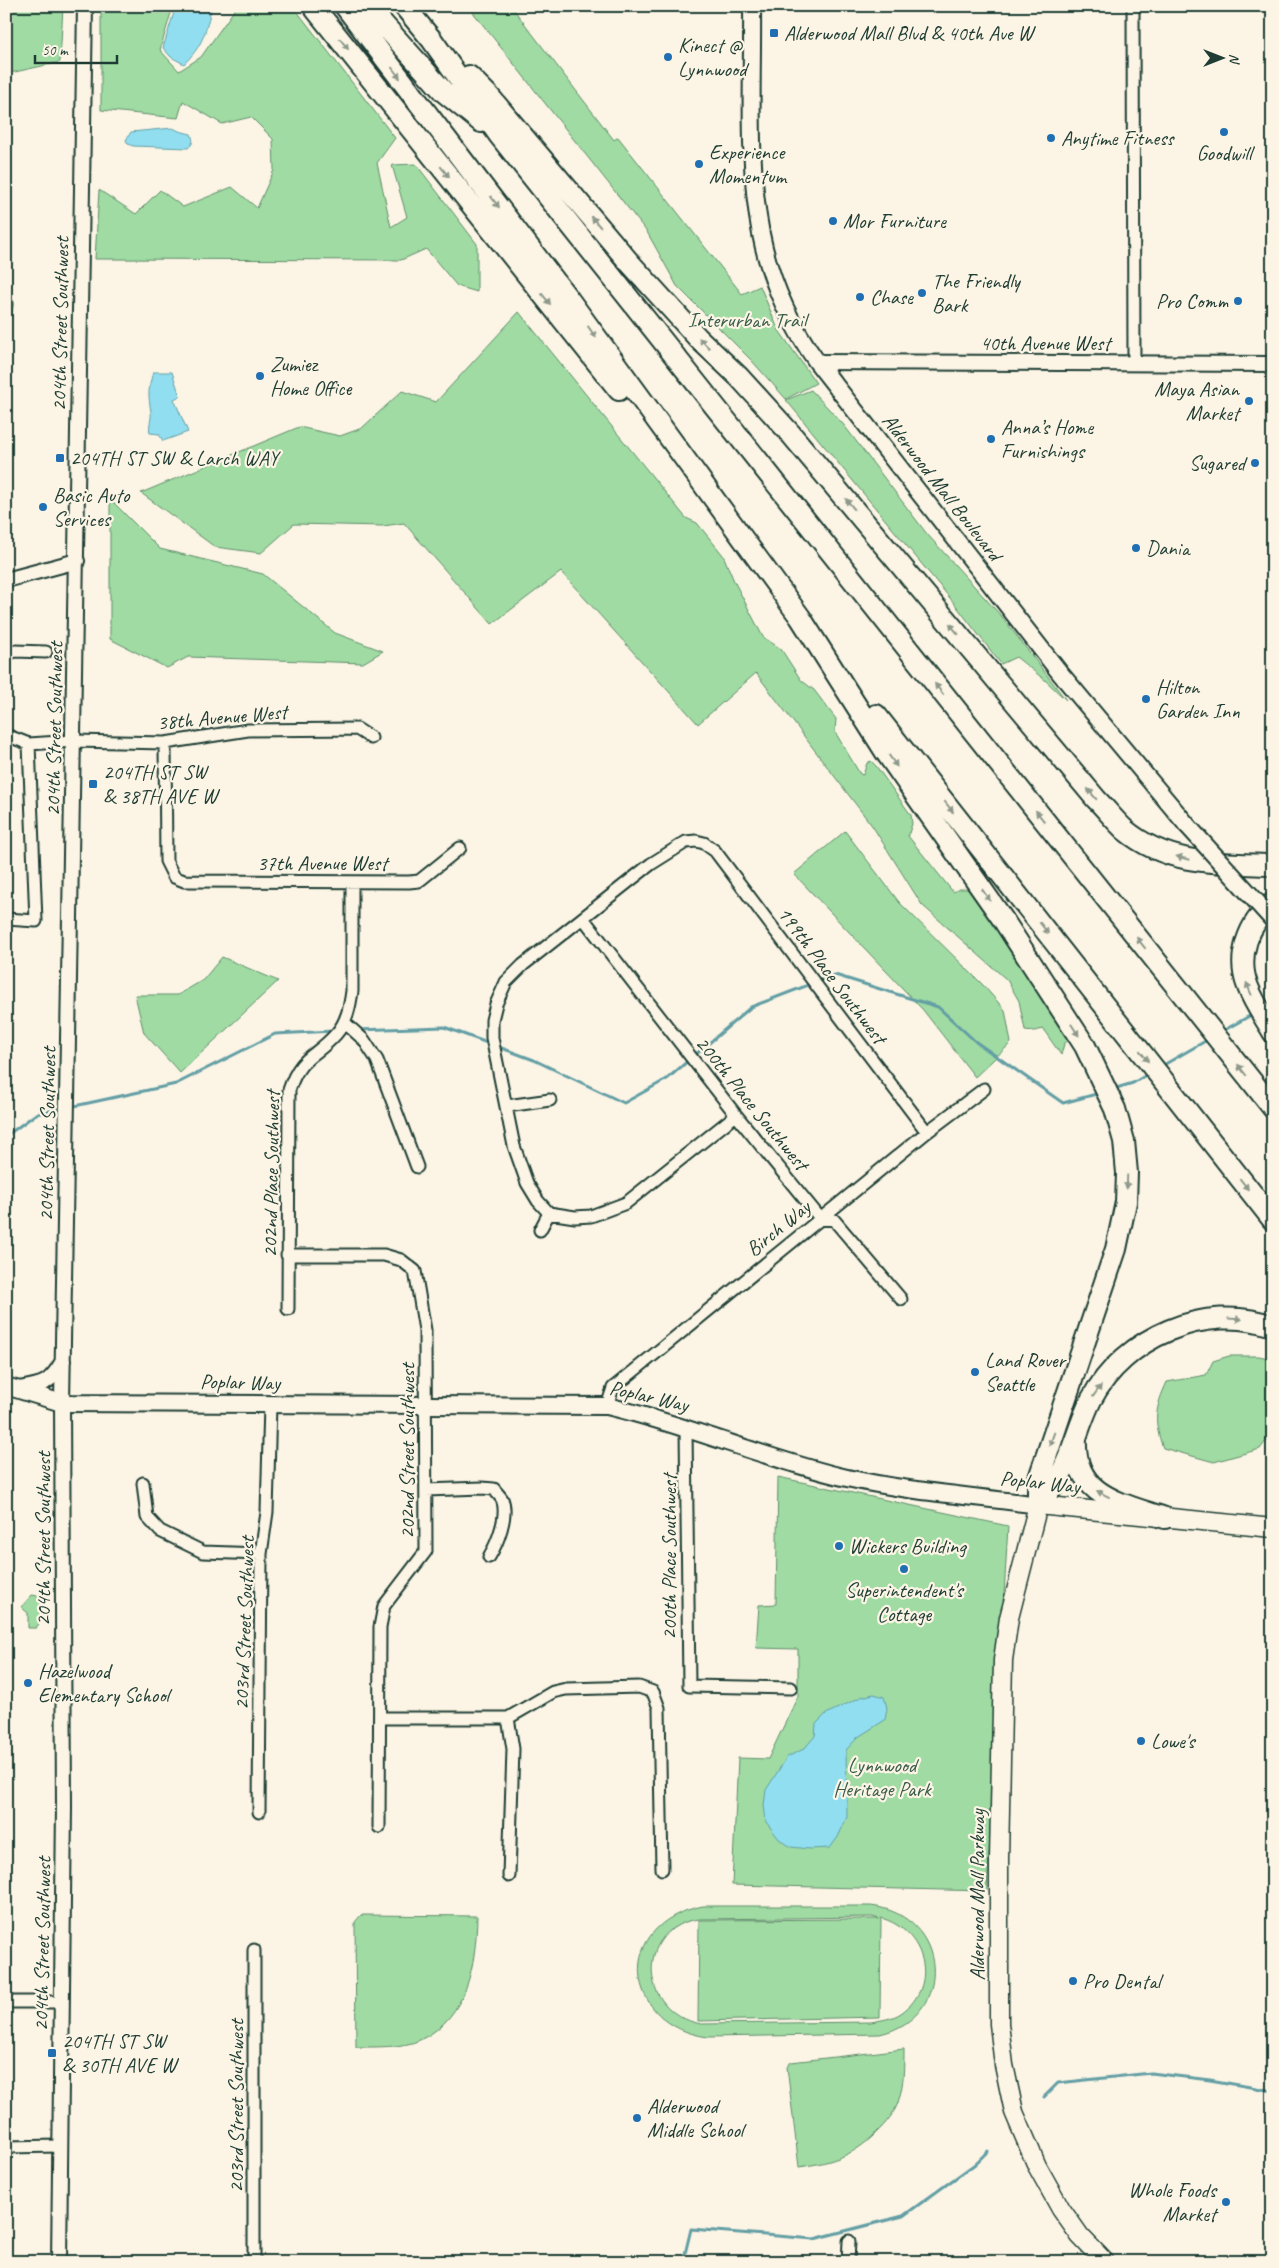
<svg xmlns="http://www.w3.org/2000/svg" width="1279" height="2268" viewBox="0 0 1279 2268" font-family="Caveat,sans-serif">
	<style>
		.green { fill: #9fdba2; stroke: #5f8c6b; fill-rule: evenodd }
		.water { fill: #91def0; stroke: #639ea5 }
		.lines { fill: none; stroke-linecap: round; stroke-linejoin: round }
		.stream { stroke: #639ea5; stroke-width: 3 }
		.minor-casing { stroke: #1f3d34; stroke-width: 15 }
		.tertiary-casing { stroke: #1f3d34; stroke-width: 18 }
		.secondary-casing { stroke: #1f3d34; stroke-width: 20 }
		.primary-casing { stroke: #1f3d34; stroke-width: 21 }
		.motorway-casing { stroke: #1f3d34; stroke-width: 24 }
		.minor { stroke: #fcf5e5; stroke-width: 11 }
		.tertiary { stroke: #fcf5e5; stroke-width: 14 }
		.secondary { stroke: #fcf5e5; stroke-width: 16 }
		.primary { stroke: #fcf5e5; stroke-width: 18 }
		.motorway { stroke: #fcf5e5; stroke-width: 20 }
		.secondary-bridge-casing { stroke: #1f3d34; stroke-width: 20; stroke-linecap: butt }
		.secondary-bridge { stroke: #fcf5e5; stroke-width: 16 }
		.oneway { fill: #8e998c }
		.poi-dot { fill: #1f6fb2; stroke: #fcf5e5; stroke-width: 2 }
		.labels { text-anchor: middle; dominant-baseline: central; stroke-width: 4.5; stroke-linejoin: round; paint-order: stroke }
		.poi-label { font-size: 21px; fill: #1f3d34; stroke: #fcf5e5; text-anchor: start }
		.park-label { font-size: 21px; fill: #395d4a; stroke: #fcf5e5 }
		.street-label { font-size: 21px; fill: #1f3d34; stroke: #fcf5e5 }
	</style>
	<rect width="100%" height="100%" fill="#fcf5e5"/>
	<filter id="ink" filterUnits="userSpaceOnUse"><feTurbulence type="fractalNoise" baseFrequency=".02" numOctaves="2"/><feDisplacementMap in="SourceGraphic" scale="10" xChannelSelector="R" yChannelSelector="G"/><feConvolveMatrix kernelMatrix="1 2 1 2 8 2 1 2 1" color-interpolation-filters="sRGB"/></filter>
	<g filter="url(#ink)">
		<path class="green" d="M6 6H63L60 62 6 74Z
			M101 6H173L160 50 179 71 201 57 237 6H293L395 138 377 163 391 227 407 217 392 165 416 164 477 244V292L457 286 426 249 401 260 95 259 99 190 136 214 160 190 183 207 232 187 257 208 274 170 273 139 251 117 222 124 183 101 178 118 101 110Z
			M468 6H511L614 140 618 137 742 294 760 286 778 329 816 383 786 399 752 361 677 286 647 232Z
			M6 296 14 301 6 344Z
			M519 312 686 518 697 523 723 555 734 581 763 637 781 649 801 680 814 690 836 719 835 732 860 774 863 775 867 763 871 761 876 766 911 815 912 824 908 836 953 892 960 889H968L1006 940 1032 983 1070 1039 1064 1044 1061 1055 1043 1029 1035 1031 1025 1030 1019 1001 1007 980 922 905 873 827 756 673 698 724 561 572 492 624 404 523 383 526 294 524 261 553 215 547 141 493 299 427 340 436 362 428 402 391 436 402Z
			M811 390 843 424 927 534 1003 618 1066 700 1045 680 1016 657 1001 664 954 603 786 400Z
			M110 499 160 549 263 574 335 633 383 651 363 663 188 657 167 668 110 639Z
			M845 831 899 902 982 984 1005 1010 1011 1043 975 1077 923 1010 794 874Z
			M222 957 278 981 180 1073 144 1033 135 995H178L203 980Z
			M1229 1356H1259L1273 1359V1432L1260 1449 1214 1462 1163 1448C1153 1421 1155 1408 1167 1382L1206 1375 1213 1361Z
			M778 1477 1008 1526 987 1891 732 1885 738 1758 768 1759 798 1696V1649L756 1648 759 1605 776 1604Z
			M32 1595 43 1597V1618L36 1628H28V1613L21 1607Z
			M703 1906H871C949 1915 956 2017 880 2034L708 2037C623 2026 612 1923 703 1906ZM872 1917 879 1919 699 1920 698 2021 880 2017 881 1918C924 1930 941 1985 901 2013 892 2019 881 2020 871 2022L701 2024C635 2011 637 1925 700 1919Z
			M361 1915 477 1916C476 1964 468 2017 420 2040 404 2048 373 2047 356 2047L355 1922Z
			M904 2049C904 2065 904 2083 899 2099 897 2109 888 2121 881 2128 856 2155 835 2162 799 2167L787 2067 791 2062Z"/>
		<path class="water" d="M176 6H212C205 33 204 44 184 64L171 57 163 48Z
			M173 128 179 131 191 134C194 141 193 144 188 148L133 146 128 144 126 140 131 132Z
			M153 372H172L180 396 174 399 188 432 163 441 159 434 150 433C148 426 152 419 151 412 148 394 148 390 153 372Z
			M874 1694 884 1697 887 1708 885 1720 858 1737 846 1750 847 1817 838 1837 830 1848 810 1849 791 1847 779 1839 766 1822 764 1805 766 1790 787 1757 804 1749 815 1736 816 1724 826 1714 861 1697Z"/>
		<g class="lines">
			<path class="stream" d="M817 982 835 975 938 1007 976 1042 1063 1103 1100 1093
				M1265 1008 1273 1003
				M357 1030 444 1027 490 1044
				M1221 1032 1253 1014
				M496 1046 534 1060 624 1103 667 1079 689 1060
				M694 1056 751 1007 811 984
				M1160 1067 1209 1039
				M1113 1089 1133 1083 1148 1074
				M70 1107 176 1084 275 1034 334 1031
				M6 1136 36 1114 63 1108
				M1044 2097 1058 2083 1151 2073 1210 2080 1273 2091
				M683 2262 691 2229 814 2239 903 2216 975 2164 988 2151"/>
			<defs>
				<path id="minor" d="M1133 6 1134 363
					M6 655 15 651 46 652
					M6 735 29 744
					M165 743 166 861 174 877 184 881 409 882 419 881 460 848
					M583 918 736 1115 820 1218 834 1220 901 1299
					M6 919 36 921 29 744 74 741 165 743 248 730 357 729 371 738
					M344 1022 364 1040 377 1060 417 1167
					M507 1106 550 1100
					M736 1115 626 1203 591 1216 575 1217 549 1213 538 1201 527 1183 514 1146 492 1038V1020L496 1004 506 982 523 965 651 864 686 842 696 841 704 843 715 851 927 1132
					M540 1230 549 1213
					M287 1255H384L401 1260 415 1271 425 1330 426 1551 384 1606 380 1627 379 1827
					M288 1309 289 1090C301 1054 314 1059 336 1034 347 1022 350 1006 352 991V882
					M607 1406 613 1388 927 1132 984 1089
					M686 1428 689 1686 791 1688
					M143 1483 147 1517 160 1531 203 1552 261 1554
					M426 1490 482 1488 494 1489C496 1492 500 1496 502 1499 509 1515 497 1544 489 1557
					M380 1718H508L553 1692 566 1689 639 1687 653 1692 659 1708 662 1869
					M508 1718 513 1749 509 1876
					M259 1812 261 1554 267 1512 270 1405
					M6 2002H61
					M6 2147 59 2146
					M254 2262V1950
					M848 2262 849 2241"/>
				<path id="tertiary" d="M817 362 1273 364
					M6 580 77 561
					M19 1389C43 1385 50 1384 63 1361
					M59 2262 64 1807 62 1403 85 6"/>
				<path id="secondary" d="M752 6C753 79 747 163 761 234 770 280 790 324 817 362L1060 673 1187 825
					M6 1386 62 1403 607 1406C688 1425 765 1459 847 1478 910 1492 974 1496 1038 1505"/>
				<path id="primary" d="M1105 2262 1080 2236 1061 2209 1037 2166 1014 2112 1004 2065 999 2024V1859L1003 1660 1009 1618 1038 1505 1273 1528"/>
				<path id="motorway" d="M313 6 619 390
					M345 6 567 297 800 617 885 751 1004 921 1085 1046 1115 1109 1124 1141 1127 1173 1126 1202 1116 1249 1038 1481V1505
					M367 6 444 92 481 122
					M404 6 432 40 499 135 1273 1108
					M469 76 489 96 629 262 698 338 739 377 790 433 1096 799C1106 809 1115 821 1125 830 1168 866 1221 863 1273 865
					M876 715 1273 1220
					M1273 903C1248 923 1236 957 1248 987 1254 1003 1264 1017 1273 1032
					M1076 1439C1073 1496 1121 1503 1165 1518
					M1038 1505C1044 1497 1051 1489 1057 1481 1072 1457 1078 1426 1091 1400 1124 1337 1205 1302 1273 1326"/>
			</defs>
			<use href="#minor" class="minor-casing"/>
			<use href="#tertiary" class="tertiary-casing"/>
			<use href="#secondary" class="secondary-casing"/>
			<use href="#primary" class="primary-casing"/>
			<use href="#motorway" class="motorway-casing"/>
			<use href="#minor" class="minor"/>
			<use href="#tertiary" class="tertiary"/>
			<use href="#secondary" class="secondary"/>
			<use href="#primary" class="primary"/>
			<use href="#motorway" class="motorway"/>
			<defs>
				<path id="secondary-bridge" d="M1187 825 1273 920"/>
			</defs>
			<use href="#secondary-bridge" class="secondary-bridge-casing"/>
			<use href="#secondary-bridge" class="secondary-bridge"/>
		</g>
		<defs><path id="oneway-solid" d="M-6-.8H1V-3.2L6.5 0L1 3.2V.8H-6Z" transform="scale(1.25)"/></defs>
		<g class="oneway">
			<use href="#oneway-solid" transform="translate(344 44) rotate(51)"/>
			<use href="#oneway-solid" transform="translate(396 73) rotate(53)"/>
			<use href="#oneway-solid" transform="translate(445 172) rotate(51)"/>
			<use href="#oneway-solid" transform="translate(495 202) rotate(53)"/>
			<use href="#oneway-solid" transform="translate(596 222) rotate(-130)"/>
			<use href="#oneway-solid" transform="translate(546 299) rotate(51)"/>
			<use href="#oneway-solid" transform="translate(592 332) rotate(54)"/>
			<use href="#oneway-solid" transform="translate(704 343) rotate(-136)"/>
			<use href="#oneway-solid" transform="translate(850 504) rotate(-130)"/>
			<use href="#oneway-solid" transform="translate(954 629) rotate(-130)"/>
			<use href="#oneway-solid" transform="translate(939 689) rotate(-128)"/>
			<use href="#oneway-solid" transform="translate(893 761) rotate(55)"/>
			<use href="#oneway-solid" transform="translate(1092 794) rotate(-130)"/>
			<use href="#oneway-solid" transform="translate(949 807) rotate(52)"/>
			<use href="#oneway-solid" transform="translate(1040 816) rotate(-128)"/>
			<use href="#oneway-solid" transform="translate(1183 858) rotate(-165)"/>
			<use href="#oneway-solid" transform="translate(986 895) rotate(55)"/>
			<use href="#oneway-solid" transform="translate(1044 928) rotate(52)"/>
			<use href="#oneway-solid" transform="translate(1141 943) rotate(-128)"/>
			<use href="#oneway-solid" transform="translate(1249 989) rotate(-112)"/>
			<use href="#oneway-solid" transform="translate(1075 1030) rotate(57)"/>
			<use href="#oneway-solid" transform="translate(1144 1056) rotate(52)"/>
			<use href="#oneway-solid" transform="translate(1242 1070) rotate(-128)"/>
			<use href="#oneway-solid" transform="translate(1127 1182) rotate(92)"/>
			<use href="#oneway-solid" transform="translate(1244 1184) rotate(52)"/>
			<use href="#oneway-solid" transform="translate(1235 1319) rotate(3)"/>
			<use href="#oneway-solid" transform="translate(1097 1391) rotate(-54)"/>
			<use href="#oneway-solid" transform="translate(1052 1439) rotate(109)"/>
			<use href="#oneway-solid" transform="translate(1103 1494) rotate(-153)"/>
		</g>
	</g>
	<g class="poi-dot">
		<rect x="769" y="28" width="10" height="10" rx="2.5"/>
		<circle cx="668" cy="57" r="5"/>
		<circle cx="1224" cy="132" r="5"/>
		<circle cx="1051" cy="138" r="5"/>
		<circle cx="699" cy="164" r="5"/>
		<circle cx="833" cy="221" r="5"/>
		<circle cx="922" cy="293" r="5"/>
		<circle cx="860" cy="297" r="5"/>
		<circle cx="1238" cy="301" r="5"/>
		<circle cx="260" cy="376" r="5"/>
		<circle cx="1249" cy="401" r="5"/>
		<circle cx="991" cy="439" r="5"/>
		<rect x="55" y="453" width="10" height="10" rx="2.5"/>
		<circle cx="1255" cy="463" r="5"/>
		<circle cx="43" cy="507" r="5"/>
		<circle cx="1136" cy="548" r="5"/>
		<circle cx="1146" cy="699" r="5"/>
		<rect x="88" y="779" width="10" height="10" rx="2.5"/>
		<circle cx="975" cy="1372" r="5"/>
		<circle cx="839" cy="1546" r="5"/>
		<circle cx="904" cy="1569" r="5"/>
		<circle cx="28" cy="1683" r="5"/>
		<circle cx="1141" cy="1741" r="5"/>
		<circle cx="1073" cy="1981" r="5"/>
		<rect x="47" y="2048" width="10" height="10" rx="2.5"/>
		<circle cx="637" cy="2118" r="5"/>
		<circle cx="1226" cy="2202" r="5"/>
	</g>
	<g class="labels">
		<g class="poi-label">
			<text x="784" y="33">Alderwood Mall Blvd &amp; 40th Ave W</text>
			<text x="678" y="45">Kinect @<tspan x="678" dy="24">Lynnwood</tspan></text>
			<text x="1061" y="138">Anytime Fitness</text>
			<text x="709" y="152">Experience<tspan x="709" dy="24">Momentum</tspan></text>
			<text x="1224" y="153" text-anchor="middle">Goodwill</text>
			<text x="843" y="221">Mor Furniture</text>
			<text x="932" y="281">The Friendly<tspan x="932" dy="24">Bark</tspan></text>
			<text x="870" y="297">Chase</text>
			<text x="1228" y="301" text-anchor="end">Pro Comm</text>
			<text x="270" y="364">Zumiez<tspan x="270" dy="24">Home Office</tspan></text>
			<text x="1239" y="389" text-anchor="end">Maya Asian<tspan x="1239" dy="24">Market</tspan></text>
			<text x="1001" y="427">Anna’s Home<tspan x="1001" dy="24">Furnishings</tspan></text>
			<text x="70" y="458">204TH ST SW &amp; Larch WAY</text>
			<text x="1245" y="463" text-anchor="end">Sugared</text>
			<text x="53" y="495">Basic Auto<tspan x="53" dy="24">Services</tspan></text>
			<text x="1146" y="548">Dania</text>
			<text x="1156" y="687">Hilton<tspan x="1156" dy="24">Garden Inn</tspan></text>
			<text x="103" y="772">204TH ST SW<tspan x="103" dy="24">&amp; 38TH AVE W</tspan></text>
			<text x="985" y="1360">Land Rover<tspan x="985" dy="24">Seattle</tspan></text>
			<text x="849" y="1546">Wickers Building</text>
			<text x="904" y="1590" text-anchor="middle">Superintendent's<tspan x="904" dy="24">Cottage</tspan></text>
			<text x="38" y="1671">Hazelwood<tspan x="38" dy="24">Elementary School</tspan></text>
			<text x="1151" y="1741">Lowe's</text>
			<text x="1083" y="1981">Pro Dental</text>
			<text x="62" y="2041">204TH ST SW<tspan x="62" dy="24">&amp; 30TH AVE W</tspan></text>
			<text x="647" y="2106">Alderwood<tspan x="647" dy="24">Middle School</tspan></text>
			<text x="1216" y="2190" text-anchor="end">Whole Foods<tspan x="1216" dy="24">Market</tspan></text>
		</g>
		<g class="park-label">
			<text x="747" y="320">Interurban Trail</text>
			<text x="882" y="1765">Lynnwood<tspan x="882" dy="24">Heritage Park</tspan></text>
		</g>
		<g class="street-label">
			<text transform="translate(60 324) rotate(-89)">204th Street Southwest</text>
			<text x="1045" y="343">40th Avenue West</text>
			<text transform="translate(942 487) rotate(52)">Alderwood Mall Boulevard</text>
			<text transform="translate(222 717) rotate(-5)">38th Avenue West</text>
			<text transform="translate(54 729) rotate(-89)">204th Street Southwest</text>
			<text x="322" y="863">37th Avenue West</text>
			<text transform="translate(832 975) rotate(53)">199th Place Southwest</text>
			<text transform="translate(752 1103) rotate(51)">200th Place Southwest</text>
			<text transform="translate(47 1134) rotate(-89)">204th Street Southwest</text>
			<text transform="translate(271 1174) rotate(-89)">202nd Place Southwest</text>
			<text transform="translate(778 1228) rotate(-39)">Birch Way</text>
			<text transform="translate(240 1382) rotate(1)">Poplar Way</text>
			<text transform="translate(649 1396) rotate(13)">Poplar Way</text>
			<text transform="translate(407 1451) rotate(-90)">202nd Street Southwest</text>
			<text transform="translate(1040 1482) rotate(6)">Poplar Way</text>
			<text transform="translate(43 1539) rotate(-90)">204th Street Southwest</text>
			<text transform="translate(669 1557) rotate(-90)">200th Place Southwest</text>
			<text transform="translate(244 1623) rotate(-88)">203rd Street Southwest</text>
			<text transform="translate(977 1895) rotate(-90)">Alderwood Mall Parkway</text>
			<text transform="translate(42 1944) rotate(-89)">204th Street Southwest</text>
			<text transform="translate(236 2106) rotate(-90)">203rd Street Southwest</text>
		</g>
	</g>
	<rect width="1279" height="2268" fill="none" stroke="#fcf5e5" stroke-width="25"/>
	<rect x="12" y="12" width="1254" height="2243" fill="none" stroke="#1f3d34" stroke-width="2" filter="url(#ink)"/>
	<g transform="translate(1222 58) rotate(90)" stroke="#fcf5e5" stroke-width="4" paint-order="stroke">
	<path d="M0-4L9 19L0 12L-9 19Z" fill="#1f3d34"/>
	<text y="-8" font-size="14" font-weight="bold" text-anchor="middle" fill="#1f3d34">N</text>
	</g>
	<path d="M35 55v8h82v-8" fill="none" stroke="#1f3d34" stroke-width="2.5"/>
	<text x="42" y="55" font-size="15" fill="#1f3d34" stroke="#fcf5e5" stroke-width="4" paint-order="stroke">50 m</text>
</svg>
